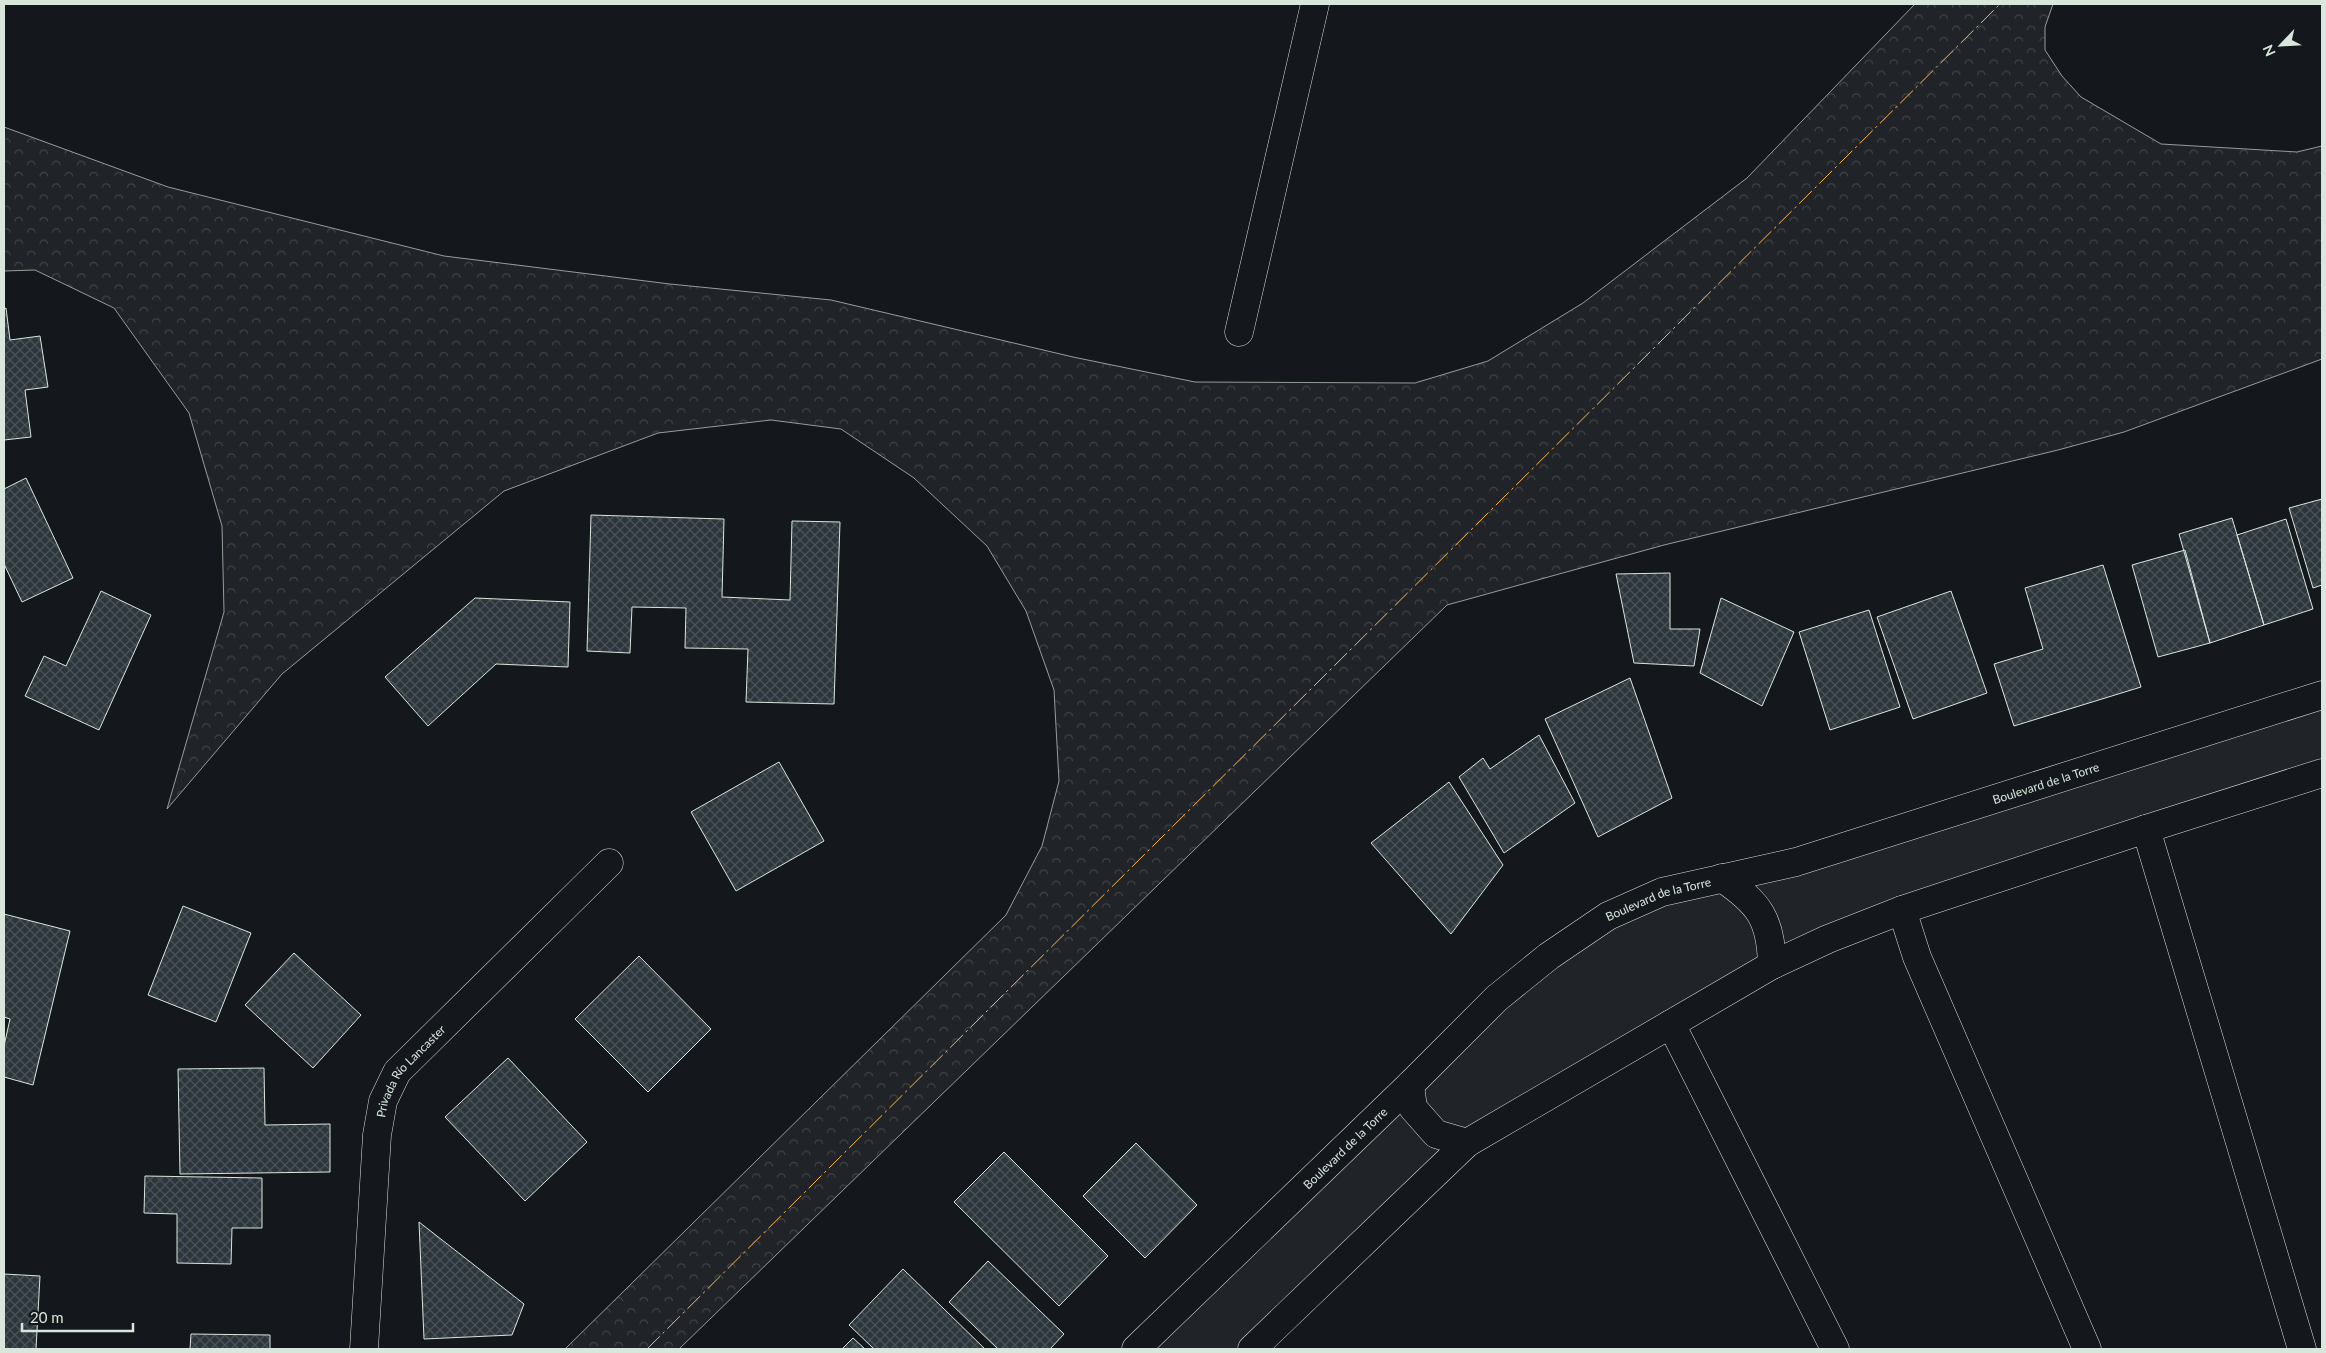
<svg xmlns="http://www.w3.org/2000/svg" width="2326" height="1353" viewBox="0 0 2326 1353" font-family="Lato,sans-serif">
	<style>
		.forest { fill: url(#forest-crowns); stroke: #939e99 }
		.green { fill: #202428; stroke: #939e99 }
		.building { fill: url(#building-cross-hatch); stroke: #d8e6dc }
		.lines { fill: none; stroke-linecap: round; stroke-linejoin: round }
		.minor-casing { stroke: #d8e6dc; stroke-width: 29 }
		.minor { stroke: #14181c; stroke-width: 28 }
		.power { stroke: #ffb74d; stroke-width: 1; stroke-dasharray: 18 4 2.5 4; stroke-linecap: butt }
		.labels { text-anchor: middle; dominant-baseline: central; stroke-width: 4; stroke-linejoin: round; paint-order: stroke }
		.street-label { font-size: 12px; fill: #d8e6dc; stroke: #14181c }
	</style>
	<defs>
		<pattern id="forest-crowns" width="20" height="18" patternUnits="userSpaceOnUse" patternTransform="scale(1.25)"><rect width="20" height="18" fill="#202428"/><path d="M2 6a3 3 0 1 1 6 0M12 15a3 3 0 1 1 6 0" fill="none" stroke="#404447"/></pattern>
		<pattern id="building-cross-hatch" width="8" height="8" patternUnits="userSpaceOnUse" patternTransform="scale(1.25)"><rect width="8" height="8" fill="#2c363c"/><path d="M0 0l8 8M0 8l8-8" fill="none" stroke="#4a5358"/></pattern>
	</defs>
	<rect width="100%" height="100%" fill="#14181c"/>
	<path class="forest" d="M1915 4H2053L2045 27V50L2062 76 2081 97 2161 144 2297 152 2322 146V359L2124 432 2058 450 1664 545 1447 605 679 1349H565L1006 915 1042 846 1059 781 1054 690 1026 611 987 546 914 478 841 429 771 420 658 433 504 491 282 674 167 809 224 612 222 526 189 413 114 308 35 270 4 271V127L168 187 444 256 670 284 831 300 1073 357 1195 382 1415 383 1488 361 1583 303 1747 178Z"/>
	<path class="green" d="M2322 695V773L1902 910 1467 1143 1252 1349H1136L1410 1085 1608 916Z"/>
	<path class="building" d="M6 308 10 340 40 336 48 387 25 390 31 437 4 440V309Z
		M26 478 73 578 22 602 4 564V489Z
		M2322 499V585L2313 588 2289 508Z
		M591 515 724 519 722 597 790 600 792 521 840 522 834 704 746 702 748 649 685 648 686 608 632 607 630 653 587 651Z
		M2232 518 2264 625 2210 643 2179 534Z
		M2286 519 2313 609 2264 625 2237 535Z
		M2185 550 2210 643 2158 657 2132 565Z
		M2103 565 2141 687 2014 726 1994 664 2043 649 2025 588Z
		M1670 573V629H1700L1694 666 1634 663 1616 574Z
		M101 591 151 615 99 730 25 696 44 656 66 666Z
		M1951 591 1987 693 1913 719 1877 617Z
		M475 598 570 602 568 667 496 664 428 726 385 677Z
		M1721 598 1794 632 1762 706 1700 673Z
		M1869 610 1900 707 1830 730 1799 632Z
		M1630 678 1672 798 1598 837 1545 719Z
		M1539 735 1575 803 1504 853 1459 777 1483 758 1490 769Z
		M779 762 824 841 736 891 691 812Z
		M1449 782 1503 865 1451 934 1371 843Z
		M183 906 251 933 216 1022 148 995Z
		M4 914 70 931 33 1085 4 1077V1046L10 1019 4 1017Z
		M294 953 361 1015 313 1068 245 1005Z
		M639 956 711 1029 648 1092 575 1019Z
		M508 1058 587 1142 525 1201 445 1117Z
		M264 1068 265 1125 330 1124V1172L180 1174 178 1069Z
		M1136 1143 1197 1205 1145 1258 1083 1196Z
		M1004 1152 1108 1256 1059 1306 954 1202Z
		M145 1176 262 1178V1228H232L231 1264 177 1263V1214L144 1213Z
		M419 1222 524 1304 512 1335 424 1339Z
		M988 1261 1064 1334 1050 1349H998L949 1302Z
		M903 1269 985 1349H874L849 1325Z
		M4 1274 40 1276 36 1349H4Z
		M191 1334 270 1335V1349H190Z
		M853 1338 865 1349H842Z"/>
	<g class="lines">
		<defs>
			<g id="minor">
				<path d="M1239 332 1315 4"/>
				<path d="M2146 829 2302 1349"/>
				<path d="M1722 878C1759 903 1771 919 1772 965"/>
				<path d="M1902 910 1917 957 2087 1349"/>
				<path d="M1671 1024 1835 1349"/>
				<path d="M1410 1085 1413 1108 1436 1134 1467 1143"/>
				<path id="s1" d="M364 1349 377 1135 383 1101 397 1072 609 863"/>
				<path id="s2" d="M1136 1349 1410 1085 1497 998 1549 956 1608 916 1662 892 1796 862 2322 695"/>
				<path d="M1252 1349 1467 1143 1772 965 1828 939 1902 910 2146 829 2322 773"/>
			</g>
		</defs>
		<use href="#minor" class="minor-casing"/>
		<use href="#minor" class="minor"/>
		<path class="power" d="M647 1349 2000 4"/>
	</g>
	<g class="labels">
		<g class="street-label">
			<text stroke="none"><textPath href="#s2" startOffset="1100">Boulevard de la Torre</textPath></text>
			<text stroke="none"><textPath href="#s2" startOffset="695">Boulevard de la Torre</textPath></text>
			<text stroke="none"><textPath href="#s1" startOffset="289">Privada Río Lancaster</textPath></text>
			<text stroke="none"><textPath href="#s2" startOffset="290">Boulevard de la Torre</textPath></text>
		</g>
	</g>
	<rect width="2326" height="1353" fill="none" stroke="#d8e6dc" stroke-width="10"/>
	<g transform="translate(2281 45) rotate(245)" stroke="#14181c" stroke-width="4" paint-order="stroke">
	<path d="M0-4L9 19L0 12L-9 19Z" fill="#d8e6dc"/>
	<text y="-8" font-size="14" font-weight="bold" text-anchor="middle" fill="#d8e6dc">N</text>
	</g>
	<path d="M22 1323v8h111v-8" fill="none" stroke="#d8e6dc" stroke-width="2.5"/>
	<text x="30" y="1323" font-size="15" fill="#d8e6dc" stroke="#14181c" stroke-width="4" paint-order="stroke">20 m</text>
</svg>
